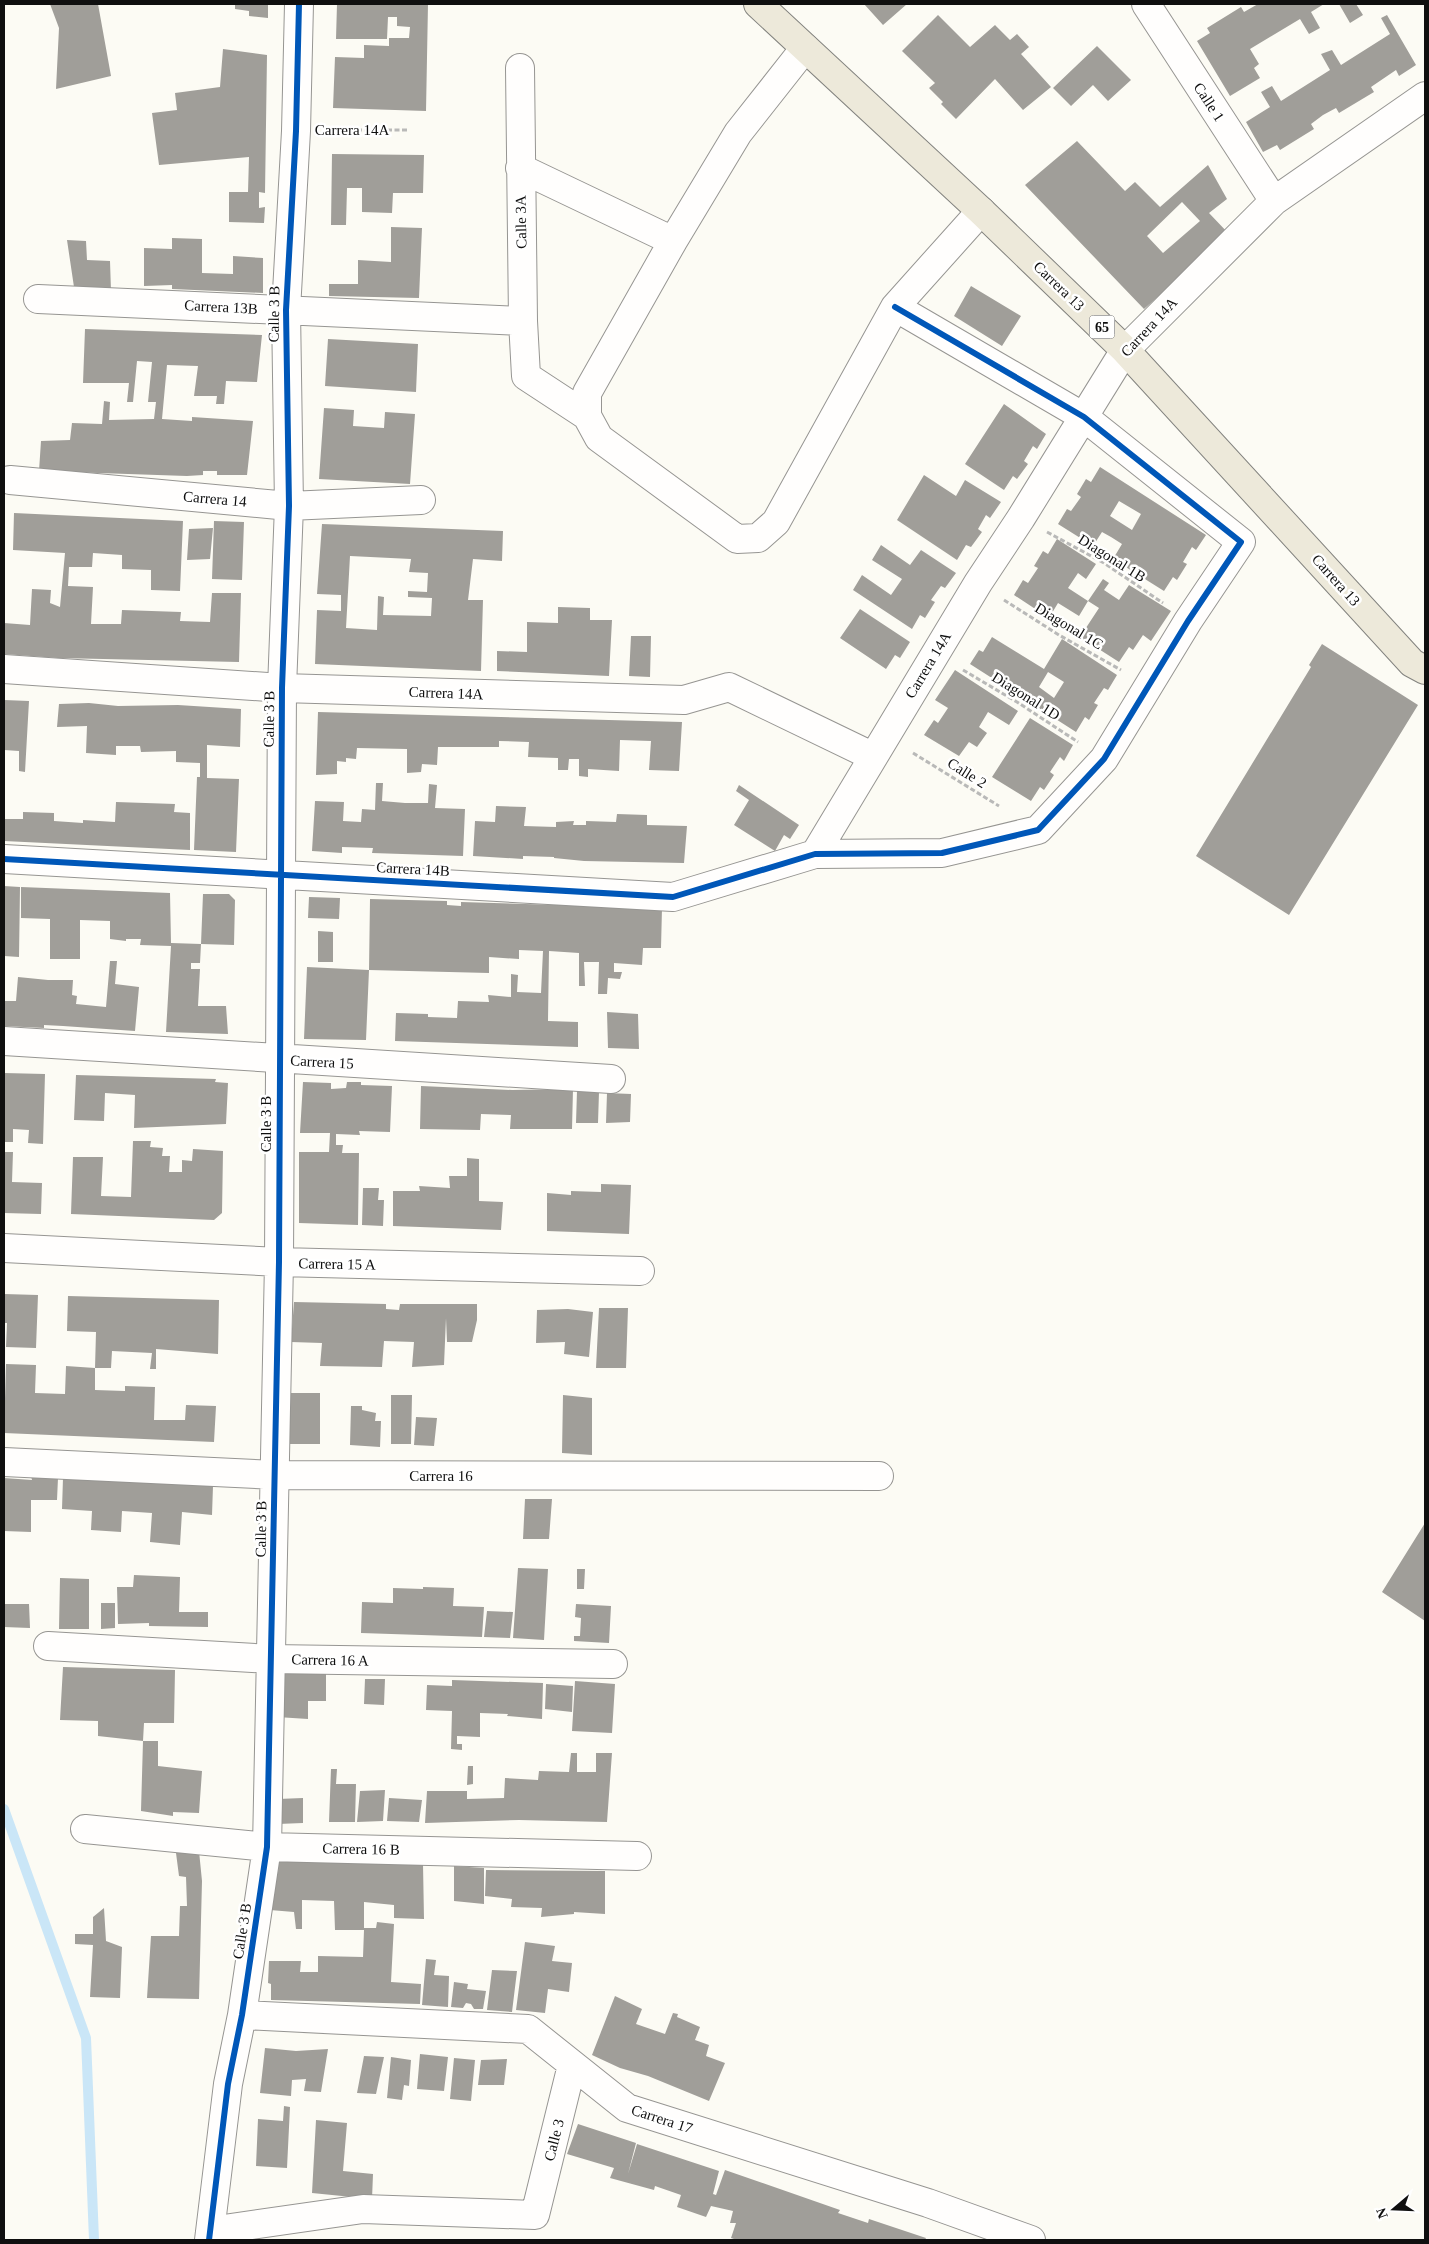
<svg xmlns="http://www.w3.org/2000/svg" width="1429" height="2244" viewBox="0 0 1429 2244" font-family="Georgia,serif">
	<style>
		.lines { fill: none; stroke-linecap: round; stroke-linejoin: round }
		.stream { stroke: #cae6f7; stroke-width: 10 }
		.building { fill: #a09e99; fill-rule: evenodd }
		.street-casing { stroke: #969592; stroke-width: 30 }
		.primary-casing { stroke: #83837f; stroke-width: 30 }
		.path { stroke: #b9b9b8; stroke-width: 3; stroke-dasharray: 5 2.5; stroke-linecap: butt }
		.street { stroke: #fffefd; stroke-width: 28 }
		.primary { stroke: #ede9da; stroke-width: 28 }
		.cycleway-casing { stroke: #fff; stroke-width: 9 }
		.cycleway { stroke: #0057b8; stroke-width: 6 }
		.labels { text-anchor: middle; dominant-baseline: central; stroke-width: 5; stroke-linejoin: round; paint-order: stroke }
		.shield { fill: #fff; stroke: #575757; stroke-width: 1 }
		.shield-label { font-size: 14px; font-weight: bold; fill: #0f0f0f }
		.street-label { font-size: 15px; fill: #0f0f0f; stroke: #fff }
	</style>
	<rect width="100%" height="100%" fill="#fcfbf4"/>
	<g class="lines">
		<path class="stream" d="M4 1809 86 2038 94 2240"/>
	</g>
	<path class="building" d="M50 4H98L111 76 56 89 59 28Z
		M235 4H268V18L249 16V11L235 9Z
		M337 4H428L426 111 333 108 335 57 364 58V45L389 46V38H409L410 27 397 26V17H388L387 39H336Z
		M864 4H907L883 25Z
		M1258 4H1324L1311 12 1320 28 1309 34 1300 19 1250 49 1259 64 1254 68 1260 78 1230 96 1197 41 1210 33 1207 28 1241 7 1244 12Z
		M1339 4H1356L1363 15 1350 23Z
		M938 15 970 47 995 25 1010 40 1017 34 1029 47 1021 54 1051 87 1023 110 995 79 956 119 941 104 943 102 929 88 935 83 902 51Z
		M1387 15 1416 65 1399 76 1396 70 1371 87 1374 92 1339 113 1336 108 1323 115 1311 124 1314 129 1280 150 1277 145 1263 152 1246 122 1270 107 1261 92 1272 86 1281 101 1330 70 1321 54 1332 50 1341 65 1390 34 1381 18Z
		M1097 46 1131 80 1108 101 1093 85 1071 106 1053 88Z
		M223 49 267 55 265 193 259 192V208L265 207 264 223 229 222V192H248L249 157 159 165 152 113 177 110 175 93 220 87Z
		M1077 141 1125 191 1135 182 1160 207 1208 165 1227 199 1209 213 1229 234 1144 309 1025 185ZM1182 202 1200 221 1163 253 1147 236Z
		M332 154 424 155 423 193H393L392 213 362 212V188H347L346 225H331Z
		M391 227 422 228 419 298 329 296V284H358V260L391 262Z
		M172 238 202 239V273L233 274V256L263 258V293L172 289V285L144 286V248L172 249Z
		M67 240 86 241 87 260 110 261 111 291 74 287Z
		M971 286 1021 316 1002 346 954 316Z
		M85 329 262 335 257 382 226 381 224 404H216L217 396H194L198 366 167 365 162 419 192 421V417L253 421 247 475H217V471H203V475L187 476 39 471 41 441 70 440 72 423 102 424 104 401 110 402 109 420 154 419 156 402H148L152 362 137 361 133 402H127L129 383H83Z
		M328 339 418 344 416 392 325 386Z
		M1004 404 1046 434 1037 449 1033 446 1024 461 1028 464 1017 479 1013 476 1004 490 965 464Z
		M324 408 354 410 353 426 384 428 385 412 415 414 410 484 319 479Z
		M1100 467 1206 535 1196 550 1192 547 1183 562 1187 564 1177 580 1173 577 1164 591 1113 559 1122 544 1111 537 1102 532 1093 546 1058 524 1067 509 1071 511 1081 497 1077 494 1086 479 1091 482ZM1119 501 1141 514 1132 530 1110 516Z
		M924 475 956 496 965 480 1001 502 990 518 986 515 978 529 982 532 971 547 966 545 957 560 897 520Z
		M14 513 183 521 180 591 151 590V570L122 569V555L93 553 92 567H69L68 586 93 587 91 624H121L122 610 181 612 180 621 210 622 212 593H241L239 662 58 658 4 654V623L30 625 32 589 51 590 50 603 60 607 65 553 13 550Z
		M214 521 244 522 242 580 212 579Z
		M322 524 503 531 502 561 473 559 468 600H483L481 671 315 664 317 610 341 611V595L317 594ZM350 556 411 559 409 572 428 573 427 592 408 591V597L432 598 431 616 383 615 384 597 378 596 377 630 346 628Z
		M213 528 210 559 187 560 189 529Z
		M1057 539 1096 564 1086 579 1078 573 1068 588 1088 601 1103 579 1109 583 1104 590 1119 600 1129 585 1171 611 1151 641 1143 635 1133 650 1129 647 1119 662 1080 637 1099 608 1088 601 1079 616 1058 603 1049 618 1014 595 1023 580 1028 583 1038 568 1034 566 1043 551 1048 554Z
		M881 545 910 565 921 550 956 573 945 588 941 586 931 600 935 602 925 618 920 615 912 629 853 590 862 575 891 595 902 579 872 560Z
		M558 607 590 608V620H612L609 676 497 671V651L527 652V622L558 623Z
		M860 609 910 642 900 658 895 655 886 669 840 638Z
		M631 636H651L650 677 629 676Z
		M992 637 1044 669 1062 639 1117 675 1108 690 1104 688 1094 703 1098 705 1089 720 1085 717 1076 732 970 664 979 650 983 652ZM1048 672 1064 682 1054 698 1039 687Z
		M1322 644 1418 705 1289 915 1196 856 1311 667 1309 665Z
		M955 670 1018 711 1009 725 988 712 979 727 987 733 977 747 969 742 959 756 924 735 934 720 938 723 948 708 935 700Z
		M4 700 29 701 25 772 19 771V751L4 750Z
		M89 703 118 706 178 705 241 709 240 747 207 745V778L239 779 236 852 194 850 197 777H200V763L176 762V751L141 752 140 746H116V755L86 753 87 726 57 727 59 704Z
		M318 712 682 722 679 771 649 770 651 741 620 740 619 771 588 769V777L579 776V759H569L568 770H558V758L528 757 529 742 499 741V747H438L437 765 422 764 421 772 407 773V749L357 748 356 759 346 758V762L337 761V774L316 775Z
		M1030 718 1073 745 1064 761 1060 757 1050 772 1054 775 1044 790 1040 787 1031 801 992 777Z
		M376 783H383L382 801 405 803H428L429 784 437 785 435 808 465 809 463 856 372 853 373 848 342 847V853L312 851 315 801 344 802 343 821 361 822 362 809 375 810Z
		M739 785 799 825 790 839 784 835 775 851 734 825 749 800 736 791Z
		M116 802 175 804 174 812 190 813V850L4 841V819H23V812L54 813V821L83 823V820L115 822Z
		M496 806 526 807 524 826 556 827V822L574 821 573 825H586V821L616 822 617 814 647 815V825L687 826 684 863 584 861 554 858V857L523 856V859L473 856 475 821 495 822Z
		M4 886 20 887 19 957 4 956Z
		M21 887 170 893 171 943 201 944 200 963H191V969H200L198 1006H226L228 1034 166 1032 171 946 140 945 141 939H126V941L110 939V921L80 920V959H50V919L21 918Z
		M203 894H229L235 900 234 945 201 944Z
		M309 897 340 898 339 919 308 918Z
		M370 899 447 901V905L461 906V902L662 908 661 948H643L642 965 614 963V972H622L620 979 608 978 607 994H598L599 962H584L585 986H579V953L549 951 548 1021 578 1022V1047L395 1041 396 1013 428 1014V1017L457 1018 458 1001 489 1002 488 995 511 997V974L518 975 517 992 541 993 543 951 519 950V959L489 957V973L369 970Z
		M318 931 333 932V962H318Z
		M110 961H117L115 984 139 987 135 1031 63 1026 44 1025V1028L4 1026V1001H16L18 977 48 980H73L72 995 77 996 76 1004 106 1007Z
		M307 967 369 970 366 1040 304 1039Z
		M607 1012 638 1014 639 1049 608 1048Z
		M4 1073 45 1074 43 1144 28 1143 29 1130 13 1129V1142H4Z
		M76 1075 216 1079 215 1082 228 1083 226 1124 134 1128 135 1095 105 1093 104 1121 74 1120Z
		M303 1082 331 1083V1089L346 1088 347 1082H361V1085L392 1086 390 1132 359 1131 360 1135 336 1134V1145H343L342 1153H359L358 1225 299 1223V1152H329L330 1133H300Z
		M421 1086 512 1090 573 1089 572 1129H510L511 1115 481 1114 480 1130 420 1129Z
		M577 1091 599 1092 598 1123H576Z
		M607 1093 631 1094 630 1122 606 1123Z
		M133 1141H151L150 1147 163 1148 162 1156H170L169 1172H182V1160L192 1161 193 1149 223 1151 222 1213 214 1220 71 1214 73 1157H103L101 1196 131 1197Z
		M4 1152H13L12 1182 42 1183 41 1214 4 1213Z
		M467 1158 479 1159V1201L503 1202 501 1230 393 1226V1191H420L419 1186 450 1188 449 1176H467Z
		M601 1184 631 1185 629 1234 547 1231V1193L571 1195V1191L601 1192Z
		M363 1188H379L378 1200H384L383 1226 362 1225Z
		M4 1294 38 1295 36 1348 6 1347 7 1323H4Z
		M68 1296 219 1300 218 1354 156 1349V1369H150L152 1353 112 1351 111 1368H95L96 1332 67 1331Z
		M294 1302 386 1304V1309L399 1310 400 1304H477V1320L472 1342H447L446 1318 444 1365 412 1367 414 1342 384 1341 382 1367 320 1366 322 1343 291 1342Z
		M599 1308H628L626 1368H596Z
		M568 1309 593 1312 589 1357 564 1354 565 1342 536 1343 537 1310Z
		M6 1364 36 1365 35 1393 65 1394 66 1366 95 1368V1390L125 1391V1386L155 1387 154 1420H185L186 1405 216 1406 214 1442 4 1433Z
		M289 1393H320V1444H290Z
		M391 1395H412L411 1444H391Z
		M563 1395 592 1398V1455L562 1453Z
		M351 1406H362V1410L376 1413 375 1421H381L380 1447 350 1445Z
		M416 1417 437 1418 434 1446 414 1445Z
		M31 1476 58 1478 57 1500H31V1532L4 1531V1478L32 1480Z
		M63 1478 213 1486 212 1515 182 1512 180 1545 150 1542 152 1513 122 1511 121 1532 91 1530 92 1511 62 1509Z
		M525 1499H552L549 1539H523Z
		M1425 1523V1621L1382 1592Z
		M518 1568 548 1569 544 1640 513 1638Z
		M577 1569H585L584 1589H577Z
		M134 1575 180 1577 179 1612H208V1627L149 1626V1623L118 1624 117 1587H133Z
		M60 1578 89 1579V1629H59Z
		M423 1587 454 1588 453 1606 484 1607 482 1637 361 1633 362 1602 393 1603V1588L423 1589Z
		M101 1603H115V1628L101 1629Z
		M4 1604H29L30 1628 4 1627Z
		M576 1604 611 1606 609 1643 574 1641V1636H580L581 1618 575 1617Z
		M487 1611 513 1612 510 1638 484 1637Z
		M63 1667 175 1670 174 1723H144L143 1741 98 1736V1721L60 1720Z
		M279 1673H326V1701H308V1719L277 1717Z
		M365 1679H385L384 1705 364 1704Z
		M452 1680 543 1683 542 1719 507 1716 508 1714 480 1713V1737L457 1736V1744H462V1750L451 1749 452 1711 426 1710 427 1685 452 1686Z
		M575 1681 615 1684 612 1733 572 1731Z
		M546 1684 573 1686 572 1712 545 1709Z
		M143 1741H158V1766L202 1771 199 1813 173 1812V1816L141 1811Z
		M571 1753H577V1772H596V1753H612L607 1822 519 1820 425 1823 427 1791H467V1799L504 1798 505 1778 538 1780 539 1771 569 1772Z
		M468 1766H473V1784L467 1785Z
		M331 1769H337L336 1784H356L355 1822H329Z
		M385 1790 383 1821 357 1822 360 1791Z
		M303 1798V1823L278 1824V1799Z
		M389 1798 422 1800 419 1822 387 1821Z
		M199 1851 202 1881 199 1999 147 1998 151 1936H179L180 1906H187L186 1877 179 1876 176 1853Z
		M279 1860 423 1864 424 1919 394 1918V1905L364 1902V1928H376L377 1922 394 1924 391 1982 421 1984 420 2004 271 2000V1984L268 1983 269 1961H301L300 1972H318V1956L363 1957 364 1930H335L334 1901 302 1900V1929H296L294 1912 270 1910 272 1873H278Z
		M454 1866 484 1868V1904L454 1901Z
		M486 1870 605 1871V1914L574 1912V1914L541 1917 542 1908 511 1907 512 1899 485 1896Z
		M104 1908 106 1941 122 1947 120 1998 90 1997 93 1945 75 1944V1934H93V1917Z
		M525 1942 555 1946 552 1961 572 1963 569 1992 548 1989 545 2013 516 2010Z
		M426 1959 436 1960 434 1975 449 1976 448 2007 422 2005Z
		M492 1970 517 1971 512 2012 487 2010Z
		M454 1982 468 1984 467 1989 486 1991 483 2009H474L471 2004 466 2003 463 2008 451 2007Z
		M615 1996 642 2009 636 2024 665 2034 673 2013 678 2014 677 2017 700 2027 695 2040 709 2045 706 2056 725 2063 709 2101 648 2076 620 2068 592 2055Z
		M265 2048 296 2051 328 2049 321 2092 304 2091 306 2079 292 2080 291 2096 260 2093Z
		M420 2054 448 2057 444 2091 417 2089Z
		M364 2056 384 2057 376 2094 357 2093Z
		M391 2057 411 2060 409 2086 404 2085 402 2100 387 2098Z
		M454 2058 475 2060 471 2101 450 2099Z
		M507 2059 504 2085H478L481 2060Z
		M284 2106 290 2107 287 2168 256 2166 258 2119 283 2121Z
		M316 2120 347 2123 343 2171 373 2174 372 2199 312 2193Z
		M578 2124 636 2143 628 2174 637 2144 719 2171 713 2194 716 2195 725 2170 840 2210 838 2213 868 2223 869 2219 926 2238 925 2240H737L731 2238 736 2223H730L733 2211 711 2206 706 2217 677 2207 681 2195 655 2186 654 2190 610 2178 614 2168 567 2154Z"/>
	<g class="lines">
		<defs>
			<path id="street" d="M1146 4 1274 201
				M520 68 523 321 526 376 587 416 599 438 737 539 758 538 776 522 895 307 981 211
				M520 168 673 241
				M38 299 523 321
				M587 416V393L673 241 738 133 805 48
				M10 480 289 506 421 500
				M4 669 282 688 684 700 729 687 872 756
				M815 854 978 583 1021 518 1125 350 1274 201 1425 96
				M4 859 673 897 815 854 942 853 1038 830 1104 759 1188 621 1241 542 1084 417 895 307
				M4 1041 611 1079
				M4 1248 279 1262 640 1271
				M4 1462 275 1475 879 1476
				M48 1646 271 1659 613 1664
				M85 1829 267 1847 637 1856
				M242 2015 528 2029 627 2108 928 2203 1031 2240
				M210 2231 363 2209 535 2215 572 2065
				M209 2240 228 2084 242 2015 267 1847 279 1262 282 688 289 506 286 310 296 131 299 4"/>
			<path id="primary" d="M758 4 981 211 1125 350 1412 663 1425 670"/>
		</defs>
		<use href="#street" class="street-casing"/>
		<use href="#primary" class="primary-casing"/>
		<path class="path" d="M327 130H408
			M1047 532 1104 563 1163 603
			M1004 600 1059 635 1121 670
			M963 670 1017 702 1078 742
			M913 753 999 806"/>
		<use href="#street" class="street"/>
		<use href="#primary" class="primary"/>
		<defs>
			<path id="cycleway" d="M4 859 673 897 815 854 942 853 1038 830 1104 759 1188 621 1241 542 1084 417 895 307
				M209 2240 228 2084 242 2015 267 1847 279 1262 282 688 289 506 286 310 296 131 299 4"/>
		</defs>
		<use href="#cycleway" class="cycleway-casing"/>
		<use href="#cycleway" class="cycleway"/>
	</g>
	<g class="labels">
		<rect class="shield" x="1089.5" y="315.5" width="25" height="23" rx="4"/>
		<g class="shield-label">
			<text x="1102" y="327">65</text>
		</g>
		<g class="street-label">
			<text transform="translate(1209 102) rotate(57)">Calle 1</text>
			<text x="352" y="130">Carrera 14A</text>
			<text transform="translate(521 222) rotate(-91)">Calle 3A</text>
			<text transform="translate(1059 286) rotate(44)">Carrera 13</text>
			<text transform="translate(221 307) rotate(3)">Carrera 13B</text>
			<text transform="translate(274 314) rotate(-89)">Calle 3 B</text>
			<text transform="translate(1149 327) rotate(-47)">Carrera 14A</text>
			<text transform="translate(215 499) rotate(5)">Carrera 14</text>
			<text transform="translate(1112 558) rotate(32)">Diagonal 1B</text>
			<text transform="translate(1336 580) rotate(48)">Carrera 13</text>
			<text transform="translate(1069 626) rotate(31)">Diagonal 1C</text>
			<text transform="translate(928 665) rotate(-59)">Carrera 14A</text>
			<text transform="translate(446 693) rotate(2)">Carrera 14A</text>
			<text transform="translate(1026 696) rotate(32)">Diagonal 1D</text>
			<text transform="translate(269 719) rotate(-89)">Calle 3 B</text>
			<text transform="translate(967 773) rotate(32)">Calle 2</text>
			<text transform="translate(413 869) rotate(3)">Carrera 14B</text>
			<text transform="translate(322 1062) rotate(3)">Carrera 15</text>
			<text transform="translate(266 1124) rotate(-90)">Calle 3 B</text>
			<text transform="translate(337 1264) rotate(1)">Carrera 15 A</text>
			<text x="441" y="1476">Carrera 16</text>
			<text transform="translate(261 1529) rotate(-89)">Calle 3 B</text>
			<text transform="translate(330 1660) rotate(1)">Carrera 16 A</text>
			<text transform="translate(361 1849) rotate(1)">Carrera 16 B</text>
			<text transform="translate(242 1931) rotate(-81)">Calle 3 B</text>
			<text transform="translate(662 2119) rotate(18)">Carrera 17</text>
			<text transform="translate(554 2140) rotate(-76)">Calle 3</text>
		</g>
	</g>
	<rect width="1429" height="2244" fill="none" stroke="#0f0f0f" stroke-width="10"/>
	<g transform="translate(1394 2209) rotate(251)" stroke="#ffffff" stroke-width="4" paint-order="stroke">
	<path d="M0-4L9 19L0 12L-9 19Z" fill="#0f0f0f"/>
	<text y="-8" font-size="14" font-weight="bold" text-anchor="middle" fill="#0f0f0f">N</text>
	</g>
</svg>
